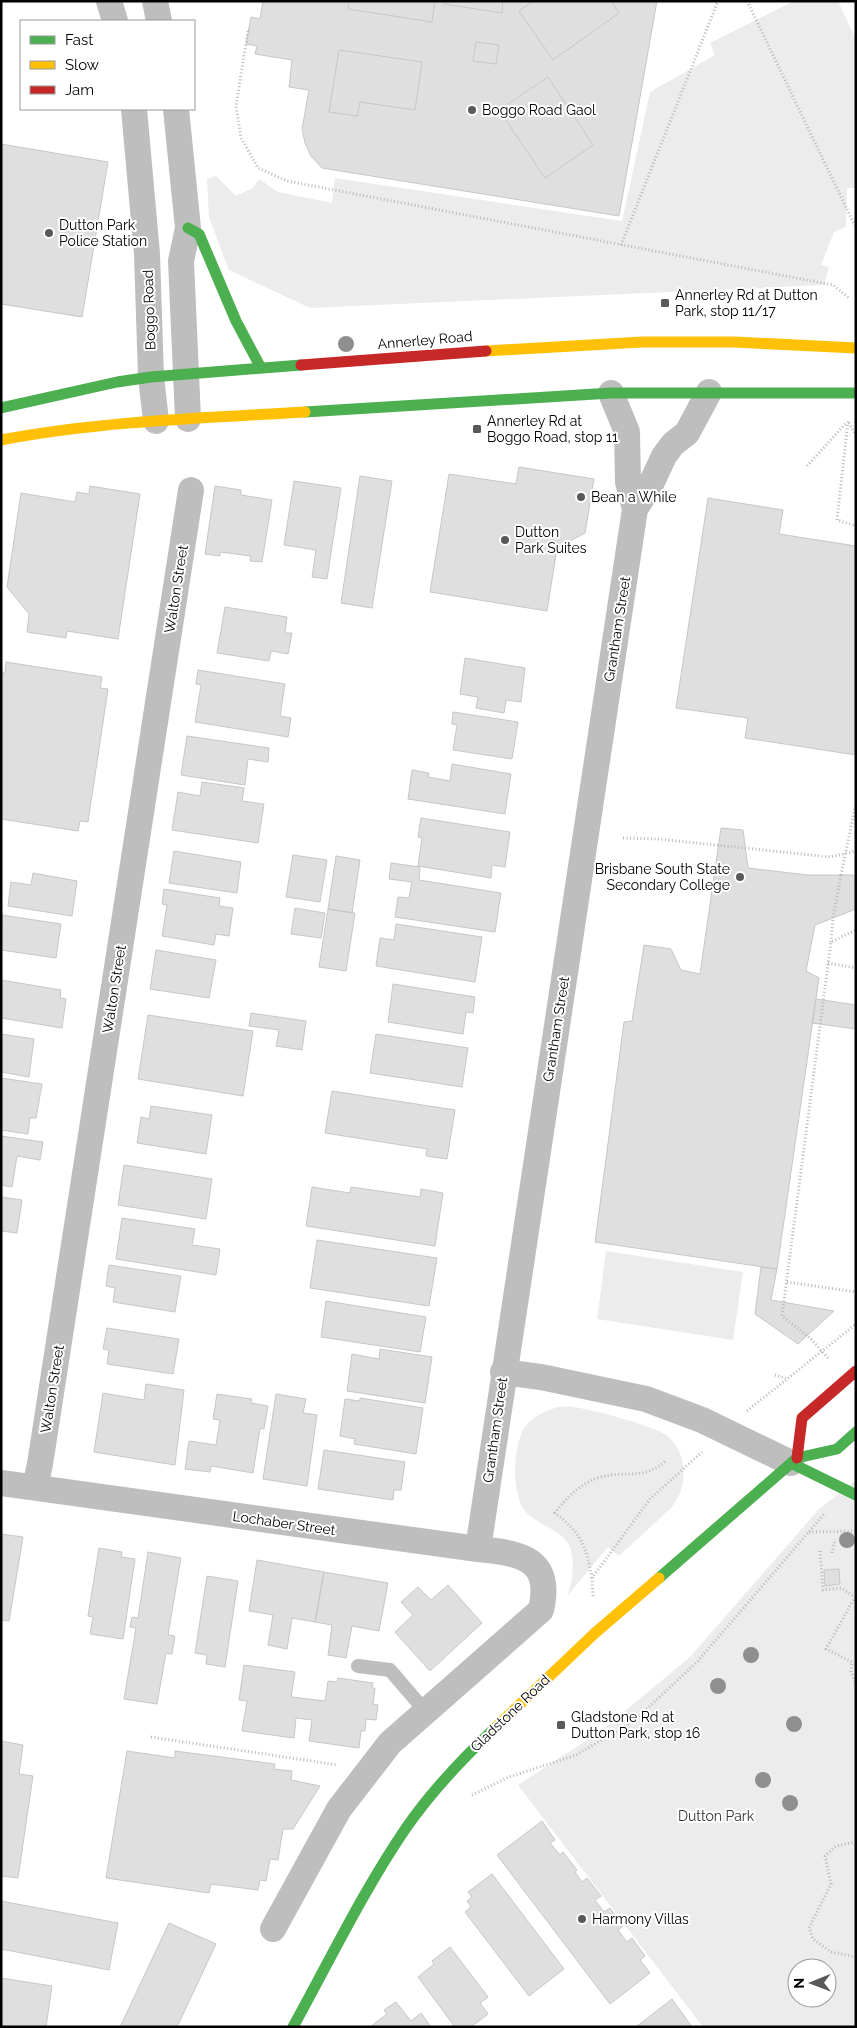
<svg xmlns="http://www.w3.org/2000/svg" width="857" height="2028" viewBox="0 0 857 2028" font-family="Raleway,sans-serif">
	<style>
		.green { fill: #ececec; fill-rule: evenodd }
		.building { fill: #dfdfdf; stroke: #c7c7c7 }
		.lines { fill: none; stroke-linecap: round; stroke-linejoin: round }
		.path { stroke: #b9b9b9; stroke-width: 3; stroke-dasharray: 1 2.5; stroke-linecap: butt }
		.lane { stroke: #bebebe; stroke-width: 14 }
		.street { stroke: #bebebe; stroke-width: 26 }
		.fast { stroke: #4caf50; stroke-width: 11 }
		.slow { stroke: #ffc107; stroke-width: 11 }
		.jam { stroke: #c62828; stroke-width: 11 }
		.path-bridge { stroke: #b9b9b9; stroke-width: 3; stroke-dasharray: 1 2.5; stroke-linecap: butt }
		.tree { fill: #8f8f8f }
		.poi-dot { fill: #595959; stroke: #fff; stroke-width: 2 }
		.labels { text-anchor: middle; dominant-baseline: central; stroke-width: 4; stroke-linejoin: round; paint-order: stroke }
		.poi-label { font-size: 14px; fill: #000; stroke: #fff; text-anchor: start }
		.street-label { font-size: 14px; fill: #000; stroke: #fff }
		.park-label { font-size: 14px; fill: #333; stroke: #fff }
	</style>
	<rect width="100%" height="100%" fill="#fff"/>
	<path class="green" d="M794 1H838L856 40V188H847L846 227 834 232 821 265 829 267 824 285 310 308 229 270 209 217 207 179 216 176 236 196 253 188 259 179 278 192 332 203 335 178 622 221 650 92 715 55 710 43Z
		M606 1251 743 1272 733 1340 597 1319Z
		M558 1407C563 1407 569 1406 574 1407 590 1409 654 1426 666 1435 689 1453 688 1486 672 1507L619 1556 608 1547 568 1595C572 1581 575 1565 571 1550 564 1529 538 1526 525 1511 511 1493 512 1440 528 1423 536 1415 548 1410 558 1407Z
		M856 1480V2027H703L518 1785 601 1731 690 1657 819 1509ZM797 1968H827V1998H797Z"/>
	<path class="building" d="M263 1H657L619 216 322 168 311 156 305 143 302 129 309 90 289 87 292 60 255 54 257 46 246 44 251 17 260 19Z
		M349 1H435L432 22 348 9Z
		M444 1H503L502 13 444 4Z
		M533 1H611L619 13 553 60 519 11Z
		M476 42 499 45 496 64 473 61Z
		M339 50 422 62 415 110 360 102 357 116 329 112Z
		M548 77 593 145 545 178 499 110Z
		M1 144 108 162 82 317 1 304Z
		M519 467 594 479 585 533 557 548 547 611 430 592 449 474 516 484Z
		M360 476 392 481 372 608 341 603Z
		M294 481 341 488 327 579 312 577 316 550 284 545Z
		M90 486 140 494 118 639 67 631 66 638 27 632 29 614 7 587 21 493 75 502 77 492 89 494Z
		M215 486 241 490V495L272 500 262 562 250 561 251 556 220 552V556L205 554Z
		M708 498 783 510 779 534 856 546V755L745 738 748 718 676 708Z
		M225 607 287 617 285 633H292L288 654 271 651 269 661 217 653Z
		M465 658 525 668 521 702 506 700 504 713 476 708 478 697 460 694Z
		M6 662 102 677 100 688 108 689 88 822 80 821 78 831 1 819V673H5Z
		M198 670 285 684 280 716 291 718 288 737 195 722 201 685 196 684Z
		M453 712 518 722 512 759 453 750 457 725 452 724Z
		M187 736 269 748 268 762 248 759 245 785 181 775Z
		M452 764 511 774 505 814 408 799 412 770 429 773 428 777 450 781Z
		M202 782 244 788 242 801 264 804 258 843 172 830 178 792 200 796Z
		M421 818 510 832 505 867 492 865 491 878 418 866 422 838 418 837Z
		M721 828 743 830 748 868 808 875H856V909L815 925 806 971 819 978 777 1269 595 1242 624 1022 632 1021 644 945 671 949 681 970 700 974Z
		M174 851 241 862 237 893 169 883Z
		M293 855 327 860 320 902 286 897Z
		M336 856 360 860 352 913 328 909Z
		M391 863 420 867 419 880 501 893 495 932 395 917 398 897 409 898 412 882 389 879Z
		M33 873 77 881 72 916 8 906 11 882 31 885Z
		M164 889 220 898 219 906 233 908 229 936 216 934 214 945 162 936 167 905 162 904Z
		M295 908 325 913 321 938 291 934Z
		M328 909 355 913 346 971 319 967Z
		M2 915 61 924 56 958 1 950Z
		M396 924 482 937 475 982 376 966 380 938 394 940Z
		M156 950 216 960 209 998 150 989Z
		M1 980 61 990 60 998 66 999 62 1028 1 1018Z
		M393 984 475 997 473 1013 466 1012 463 1034 388 1022Z
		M816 999 856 1005V1029L812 1023Z
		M251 1013 306 1021 302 1050 276 1046 279 1030 249 1026Z
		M148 1015 253 1031 243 1096 138 1079Z
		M1 1034 34 1039 29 1077 1 1072Z
		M376 1034 468 1048 462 1087 370 1073Z
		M1 1078 42 1084 36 1118H30L28 1134 1 1130Z
		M332 1091 455 1110 447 1159 426 1156 427 1149 325 1133Z
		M151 1106 212 1115 206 1154 137 1143 141 1117 149 1119Z
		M1 1136 43 1142 40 1160 17 1156 12 1187 1 1185Z
		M124 1165 212 1179 206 1219 118 1205Z
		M312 1187 350 1193 351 1187 420 1197 421 1189 443 1193 435 1246 306 1226Z
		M1 1197 22 1200 17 1233 1 1231Z
		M122 1218 195 1229 192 1245 220 1249 216 1275 116 1259Z
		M317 1240 437 1258 429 1306 310 1288Z
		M109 1265 181 1276 175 1312 113 1302 115 1288 106 1286Z
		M761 1267 777 1269 771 1300 834 1311 798 1344 755 1314Z
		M326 1301 426 1317 420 1352 321 1337Z
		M107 1328 179 1339 173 1374 107 1364 109 1350 103 1349Z
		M380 1349 432 1357 425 1403 347 1391 352 1354 379 1359Z
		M146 1384 184 1390 175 1465 94 1452 103 1393 144 1400Z
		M217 1394 252 1399 251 1403 268 1406 264 1429 260 1428 253 1473 211 1466 210 1472 185 1469 189 1441 216 1445 220 1420 213 1419Z
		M276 1394 306 1399 303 1413 317 1415 307 1486 263 1479Z
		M360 1398 423 1408 416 1454 354 1444 355 1439 340 1436 345 1399 360 1401Z
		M324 1450 405 1462 401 1490H394L393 1500 318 1489Z
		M1 1534 23 1537 9 1621 1 1620Z
		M99 1548 122 1552 121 1557 135 1559 123 1639 90 1634 93 1617 88 1616Z
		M148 1552 181 1558 168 1635 175 1636 172 1654 166 1653 157 1704 124 1699 136 1628 130 1627 132 1617 138 1618Z
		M257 1560 324 1572 315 1622 292 1618 287 1649 268 1645 273 1615 249 1611Z
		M839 1569 840 1584 825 1586 824 1570Z
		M324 1572 388 1583 379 1631 352 1626 346 1658 328 1655 332 1625 315 1622Z
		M207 1576 238 1581 225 1667 206 1664 207 1655 195 1653Z
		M448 1585 482 1623 430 1671 395 1632 413 1615 401 1602 418 1587 431 1600Z
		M244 1665 295 1672 291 1697 325 1701 328 1681 337 1682 338 1678 373 1683 372 1688H375L373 1704 378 1705 376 1720 366 1719 365 1731H361L359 1748 309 1741 312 1720 296 1718 294 1738 242 1731 247 1701 239 1700Z
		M1 1741 23 1745 19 1774 33 1776 18 1878 1 1876Z
		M127 1751 175 1758V1751L275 1764 274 1769 292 1771 291 1780 320 1786 293 1829H283L278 1860 270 1859 266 1881 260 1880 258 1890 211 1884 209 1893 106 1878Z
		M542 1821 555 1840 550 1843 560 1855 563 1852 577 1870 575 1872 582 1882 587 1878 601 1896 595 1900 604 1912 610 1908 623 1926 618 1930 627 1942 632 1938 645 1956 640 1960 650 1973 610 2004 497 1855Z
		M492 1874 564 1969 529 1996 465 1912 471 1907 467 1901 472 1897 468 1892Z
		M1 1901 118 1923 109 1970 1 1949Z
		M169 1923 216 1944 177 2027H120Z
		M450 1947 488 1997 480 2003 488 2014 471 2027H455L418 1977 434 1964 432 1961Z
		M1 1978 52 1986 46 2027H1Z
		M672 1999 692 2027H636Z
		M396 2002 411 2021 421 2013 431 2027H370L387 2014 384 2010Z"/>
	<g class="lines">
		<path class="path" d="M747 1 856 228
			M248 31 236 106 241 138 258 168 287 181 833 285 849 298
			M621 245 718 1
			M856 436 848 421 837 520 856 526
			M807 466 847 422
			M623 838 658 839 830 857 856 851
			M831 942 833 918 841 875
			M828 963 856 968
			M787 1282 856 1292
			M828 1358 811 1339 782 1316 831 942 856 930
			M775 1375 788 1379
			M747 1411 856 1324
			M809 1532 856 1531
			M820 1551 823 1590 841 1588 855 1597 826 1649 852 1662 851 1672 856 1684
			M832 1553 835 1539
			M592 1578C586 1545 581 1533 555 1513 566 1498 582 1482 601 1477 628 1470 643 1481 667 1460
			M593 1596 592 1578 650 1499 702 1452
			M151 1737 338 1765
			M472 1795 509 1777 576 1755 634 1721 697 1662 825 1513
			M856 1842 836 1846 825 1856 831 1884 809 1928 813 1939 831 1952 856 1957"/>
		<path class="lane" d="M358 1666 390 1670 426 1712"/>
		<path class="street" d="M109 1 115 21
			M155 1 159 21
			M134 109 147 254 151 377 156 421
			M176 109 188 228 181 261 188 419
			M611 393 627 432 628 482 635 509
			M503 1372 541 1377 646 1399 702 1420 791 1463
			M1 1483 478 1549C520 1553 553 1558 541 1610L390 1743 339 1809 273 1929
			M35 1487 40 1464 191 490
			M478 1549 635 509 651 484 664 456 673 444 687 433 709 392"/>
		<path class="fast" d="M188 228 199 234 236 321 261 368
			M1 408 117 382 151 377 301 365
			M305 412 611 393H856
			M791 1463 856 1495
			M659 1578 797 1458 837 1449 856 1432
			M293 2027C330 1960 363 1891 406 1828 431 1792 463 1758 495 1728"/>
		<path class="slow" d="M486 351 642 342H734L856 348
			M1 440C101 421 204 418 305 412
			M495 1728 595 1633 659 1578"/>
		<path class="jam" d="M301 365 486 351
			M797 1458 802 1418 856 1371"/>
		<path class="path-bridge" d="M841 875 856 803"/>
	</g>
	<g class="tree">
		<circle cx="346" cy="344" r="8"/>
		<circle cx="847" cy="1540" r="8"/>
		<circle cx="751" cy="1655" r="8"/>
		<circle cx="718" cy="1686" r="8"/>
		<circle cx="794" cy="1724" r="8"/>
		<circle cx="763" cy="1780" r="8"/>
		<circle cx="790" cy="1803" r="8"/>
	</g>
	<g class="poi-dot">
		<circle cx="472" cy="110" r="5"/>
		<circle cx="49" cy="233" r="5"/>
		<rect x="660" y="298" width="10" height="10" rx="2.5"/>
		<rect x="472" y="424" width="10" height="10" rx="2.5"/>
		<circle cx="581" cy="497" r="5"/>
		<circle cx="505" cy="540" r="5"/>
		<circle cx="740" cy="877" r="5"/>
		<rect x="556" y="1720" width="10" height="10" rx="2.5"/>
		<circle cx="582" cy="1919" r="5"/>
	</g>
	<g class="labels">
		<g class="poi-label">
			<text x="482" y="110">Boggo Road Gaol</text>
			<text x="59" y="225">Dutton Park<tspan x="59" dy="16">Police Station</tspan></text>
			<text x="675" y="295">Annerley Rd at Dutton<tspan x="675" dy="16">Park, stop 11/17</tspan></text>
			<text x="487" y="421">Annerley Rd at<tspan x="487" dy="16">Boggo Road, stop 11</tspan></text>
			<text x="591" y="497">Bean a While</text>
			<text x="515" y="532">Dutton<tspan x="515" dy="16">Park Suites</tspan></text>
			<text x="730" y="869" text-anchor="end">Brisbane South State<tspan x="730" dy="16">Secondary College</tspan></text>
			<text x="571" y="1717">Gladstone Rd at<tspan x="571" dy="16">Dutton Park, stop 16</tspan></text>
			<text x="592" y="1919">Harmony Villas</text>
		</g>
		<g class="street-label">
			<text transform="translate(149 310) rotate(-92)">Boggo Road</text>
			<text transform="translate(425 340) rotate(-5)">Annerley Road</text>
			<text transform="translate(176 589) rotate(-81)">Walton Street</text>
			<text transform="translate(617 629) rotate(-81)">Grantham Street</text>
			<text transform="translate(114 989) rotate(-81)">Walton Street</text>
			<text transform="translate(556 1029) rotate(-81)">Grantham Street</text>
			<text transform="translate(52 1389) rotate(-81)">Walton Street</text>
			<text transform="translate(495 1430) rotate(-82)">Grantham Street</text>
			<text transform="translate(284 1523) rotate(8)">Lochaber Street</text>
			<text transform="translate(510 1713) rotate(-44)">Gladstone Road</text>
		</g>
		<g class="park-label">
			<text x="716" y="1816">Dutton Park</text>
		</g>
	</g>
	<rect width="857" height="2028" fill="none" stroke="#000000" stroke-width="5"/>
	<rect x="20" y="20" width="175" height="90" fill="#ffffff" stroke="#999999"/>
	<rect x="30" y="36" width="25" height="8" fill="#4caf50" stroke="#999999"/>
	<text x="65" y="45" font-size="15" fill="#000000">Fast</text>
	<rect x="30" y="61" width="25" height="8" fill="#ffc107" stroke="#999999"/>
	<text x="65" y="70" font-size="15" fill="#000000">Slow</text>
	<rect x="30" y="86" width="25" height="8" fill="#c62828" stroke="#999999"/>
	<text x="65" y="95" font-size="15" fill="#000000">Jam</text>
	<g transform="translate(812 1983) rotate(269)"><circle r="24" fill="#ffffff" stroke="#999999"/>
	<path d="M0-4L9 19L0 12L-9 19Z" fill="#595959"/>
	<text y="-8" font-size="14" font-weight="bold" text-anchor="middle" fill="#000000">N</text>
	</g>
</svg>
